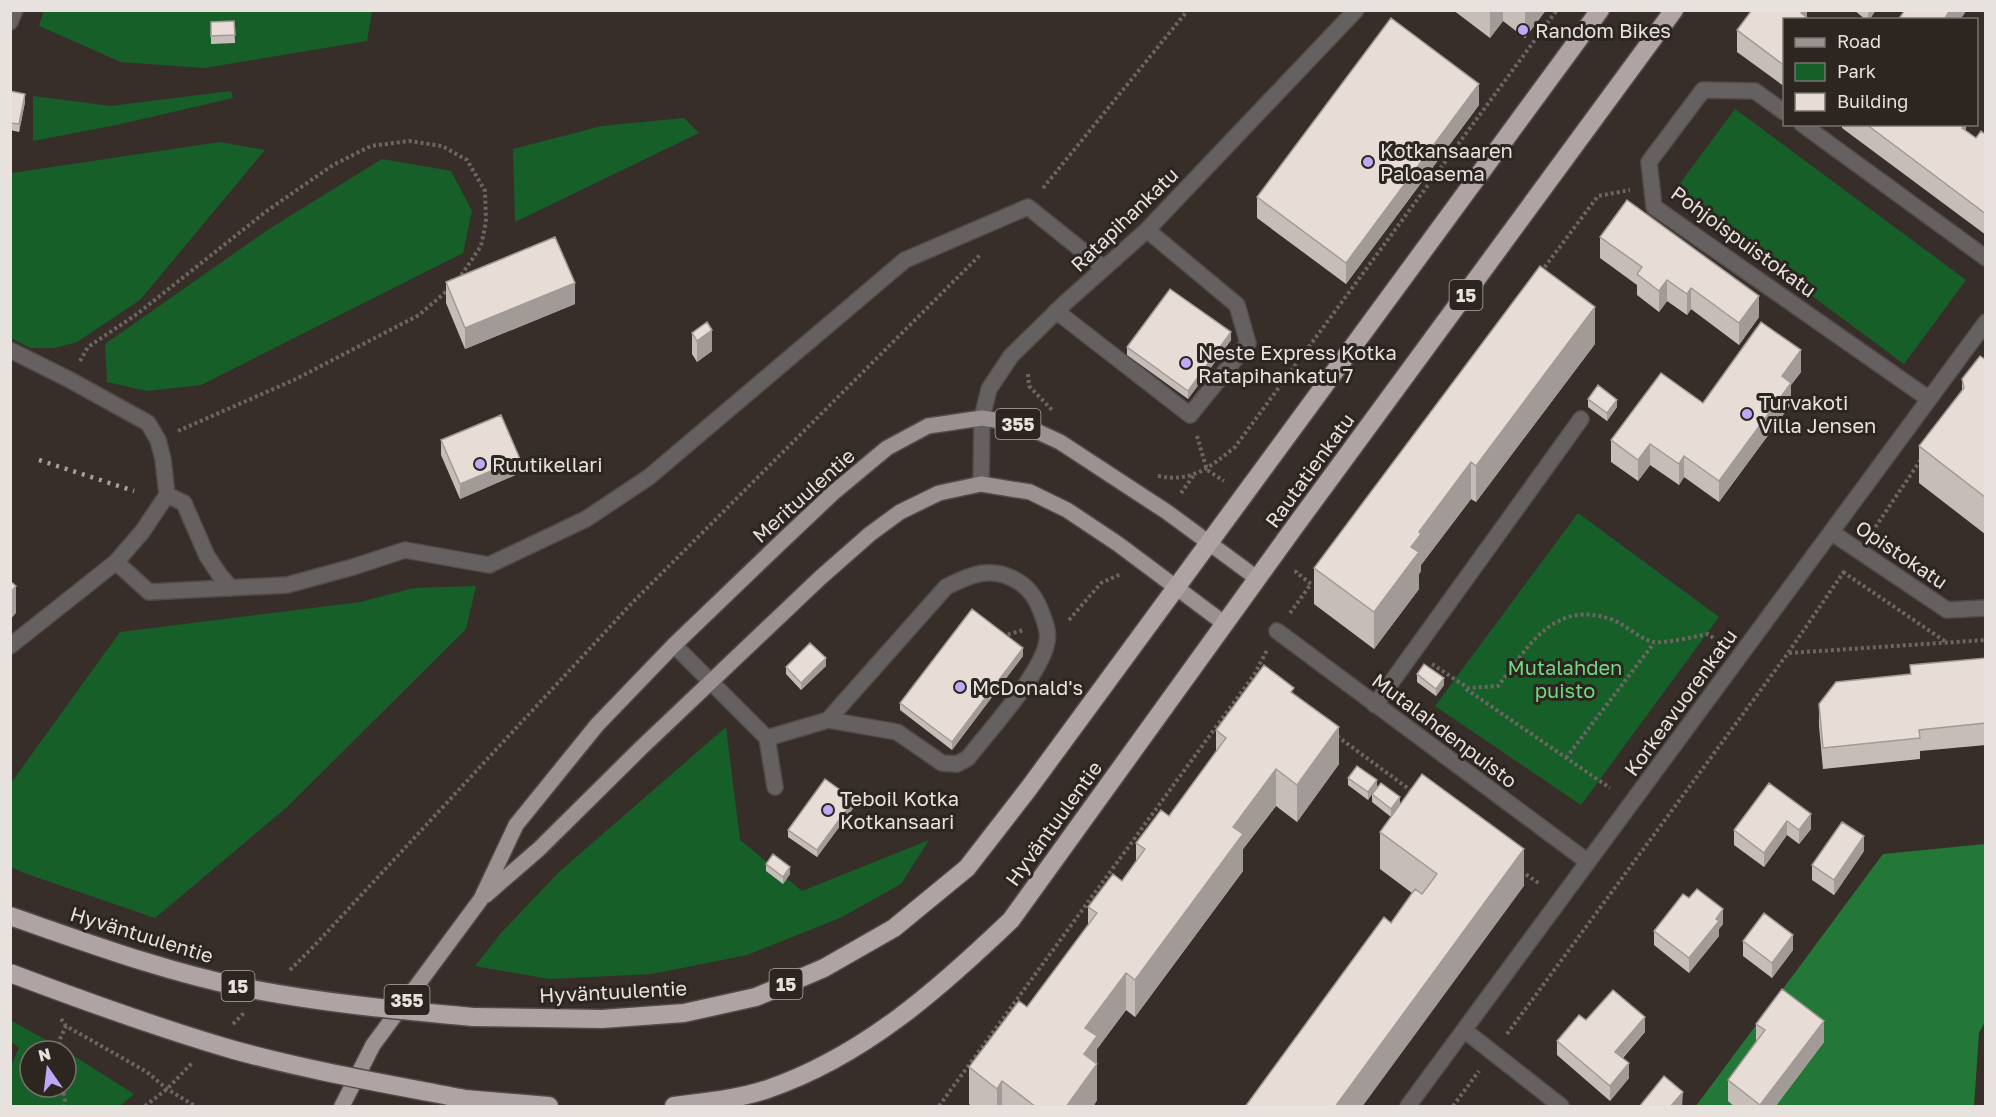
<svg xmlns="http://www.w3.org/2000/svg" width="1996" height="1117" viewBox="0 0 1996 1117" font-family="'Golos Text',sans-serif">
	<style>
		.green { fill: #175f29 }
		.forest { fill: #237838 }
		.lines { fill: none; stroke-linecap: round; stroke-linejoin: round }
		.minor-casing { stroke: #534b47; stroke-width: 18 }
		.major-casing { stroke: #534b47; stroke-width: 18 }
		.highway-casing { stroke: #534b47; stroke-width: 21 }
		.path { stroke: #6d6561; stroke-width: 4; stroke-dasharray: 3 3; stroke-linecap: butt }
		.minor { stroke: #666161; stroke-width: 15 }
		.major { stroke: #9b9191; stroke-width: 15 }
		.highway { stroke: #b0a3a4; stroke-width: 18 }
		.rail { stroke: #a69f9b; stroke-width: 4.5; stroke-dasharray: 3 6; stroke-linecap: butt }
		.highway-bridge-casing { stroke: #534b47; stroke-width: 21; stroke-linecap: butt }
		.highway-bridge { stroke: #b0a3a4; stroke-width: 18 }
		.wall { fill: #c7bdb8 }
		.shaded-wall { fill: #a29a96 }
		.building { fill: #e7dcd6; stroke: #a29a96; stroke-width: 1.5 }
		.poi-dot { fill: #bcaaf6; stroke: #2c2520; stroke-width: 2 }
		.labels { text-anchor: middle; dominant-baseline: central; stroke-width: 6; stroke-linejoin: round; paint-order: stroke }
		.shield { fill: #2c2520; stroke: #b0a9a6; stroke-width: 1.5 }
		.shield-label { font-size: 18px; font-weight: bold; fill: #e8e2df }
		.poi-label { font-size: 20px; fill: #e8e2df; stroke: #2c2520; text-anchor: start }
		.street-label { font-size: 20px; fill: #e8e2df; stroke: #2c2520 }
		.park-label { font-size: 20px; fill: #71db83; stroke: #2c2520 }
	</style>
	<rect width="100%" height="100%" fill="#372e2a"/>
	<path class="green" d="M44 10 372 11 367 41 204 68 121 62 39 26Z
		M231 91 233 98 121 124 33 141V96L111 106Z
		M1735 109 1966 280 1904 364 1673 193Z
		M684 118 699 133 515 222 513 149 602 126Z
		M220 142 265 150 140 300 77 342 54 348H30L11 338 12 173Z
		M382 159 451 171 472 211 463 253 201 385 147 391 107 382 105 344 269 229Z
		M1578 513 1719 617 1581 805 1435 706Z
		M476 586 466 629 286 808 155 918 24 873 11 867V783L120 632 360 602 414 588Z
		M726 727 740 840 802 891 929 840 901 884 840 918 747 955 652 974 549 979 475 966 501 933 559 872Z
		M10 1020 66 1051H30V1087H66V1051L134 1094 120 1106H11V1066L19 1048 11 1041Z"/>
	<path class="forest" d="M1985 844 1986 1020 1979 1033 1974 1106H1696L1883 854Z"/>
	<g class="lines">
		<defs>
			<path id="minor" d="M10 22 15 10
				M1784 112 1755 91 1703 90 1649 162 1654 207 1929 399
				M1802 124 1986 258
				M1056 311 1190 415 1248 343 1237 305 1147 230
				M10 350 70 380 148 423 158 440 163 459 167 495 142 532 116 562 10 646
				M981 484 982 418 989 389 1011 356 1065 303 1147 230 1356 10
				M167 495 184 503 207 556 219 574 231 588
				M1831 532 1947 610 1986 608
				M116 562 149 592 287 585 353 567 405 550 489 565 586 519 649 477 905 260 1028 207 1104 268
				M1277 631 1588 862
				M674 645 767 738 828 720 897 732 942 763 957 764 968 758C989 731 1043 672 1047 641 1049 632 1045 622 1042 614 1037 600 1031 590 1019 582 993 565 971 574 946 587L828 720
				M1375 705 1581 419
				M767 738 775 787
				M1464 1030 1561 1106
				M1408 1106 1986 322"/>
			<path id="major" d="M486 895 539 849 640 749 820 578 870 534 900 512 939 493 981 484 1030 492 1067 510 1118 544 1225 624
				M342 1106 373 1045 481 899 516 825 597 725 674 645 776 547 833 493 887 448 928 426 982 418 1021 424 1060 442 1167 512 1258 579"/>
			<path id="highway" d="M473 1017 602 1019 684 1013 756 997 824 968 894 928 967 868 1029 788 1600 10
				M465 1099 549 1106
				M674 1106C705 1102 738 1099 768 1089 864 1056 940 988 1011 920L1293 529 1674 10"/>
		</defs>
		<use href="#minor" class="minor-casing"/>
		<use href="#major" class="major-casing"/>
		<use href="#highway" class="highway-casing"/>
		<path class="path" d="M1043 188 1188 10
			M1541 272 1598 196 1630 190
			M80 361 88 347 137 314 268 210 333 165 371 146 409 141 442 146 467 160 485 191 486 222 481 246 460 277
			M1028 374 1029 386 1053 411
			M178 431 296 379 419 315 449 289
			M1197 436 1207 470 1224 481
			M1158 476C1192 483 1210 467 1235 447L1557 10
			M1181 493 1194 475
			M1872 532 1922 458
			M1843 572 1946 642
			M1290 613 1311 584 1296 572 1298 569
			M1069 620 1101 583 1121 574
			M1002 636 1024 630
			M1789 653 1986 640
			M1432 664 1468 688 1498 686C1528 647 1554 598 1613 620 1626 625 1641 640 1654 642 1663 644 1697 636 1708 634L1716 640
			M1466 689 1610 788
			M1337 736 1413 792
			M1566 758 1654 643
			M1521 871 1540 884
			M290 970 314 946 632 603 980 255
			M61 1019 66 1026 147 1072 167 1089 195 1106
			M233 1024 245 1012
			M1507 1034 1788 653 1845 570
			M58 1051 60 1039 66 1026
			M62 1087 65 1099 64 1106
			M145 1106 167 1089 193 1062
			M939 1106 1254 675 1267 650
			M1453 1106 1479 1071"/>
		<use href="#minor" class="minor"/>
		<use href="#major" class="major"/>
		<use href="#highway" class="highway"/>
		<path class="rail" d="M39 460 134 491"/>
		<defs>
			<path id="highway-bridge" d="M10 916C88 943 166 972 246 988 322 1003 397 1010 473 1017
				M10 973C84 1001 158 1028 234 1050 310 1071 388 1084 465 1099"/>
		</defs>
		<use href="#highway-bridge" class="highway-bridge-casing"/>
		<use href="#highway-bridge" class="highway-bridge"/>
	</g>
	<path class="wall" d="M1453 10H1546L1525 38 1503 21 1490 38Z
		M1807 10 1785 20V87L1737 52V30Z
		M1854 10H1876L1869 20H1866Z
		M234 21 235 43 211 44V22Z
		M10 91 25 102 19 132 10 130Z
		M1479 105 1346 284 1257 218V197Z
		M1842 124H1966V132L1976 138 1986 135V235L1842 128Z
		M1600 237 1759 317 1739 345 1691 309 1687 315 1667 301 1659 312 1637 295V285L1600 258Z
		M446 282 575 304 465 349 446 303Z
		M692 333 712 351 697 362 692 354Z
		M1231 340 1188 399 1127 355V347Z
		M1595 344 1476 502 1471 499 1421 565V571L1419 574V589L1374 649 1314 604V568Z
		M1986 360V533L1985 534 1919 483V446L1962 391V379Z
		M1801 372 1791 385V404L1719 502 1684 477 1679 485 1650 465 1638 481 1611 462V440L1703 403Z
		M1588 399 1617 407 1607 421 1588 407Z
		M441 440 520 473 460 499 441 455Z
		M1023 656 952 750 900 710V703Z
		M1986 658V745L1920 751V759L1823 769 1819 726V704L1910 675V665Z
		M826 666 801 690 786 674V667Z
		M1417 674 1444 685 1436 696 1417 682Z
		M1294 694 1339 764 1297 822 1276 806 1243 849V871L1135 1017 1126 1010 1097 1049V1100L1093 1107H972L969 1104V1067L1027 1007 1088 925V907L1122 881 1136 861V843L1169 816 1216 752V730Z
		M1348 778 1377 787 1368 800 1348 785Z
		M1769 783 1811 829 1799 844 1787 835 1764 867 1734 845V830Z
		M1372 794 1400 797 1391 817 1372 802Z
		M854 807 817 857 788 837V830Z
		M1380 832 1524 886 1391 923 1412 893 1380 869Z
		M1864 851 1834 895 1812 880V865Z
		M766 864 790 874 783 884 766 871Z
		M1689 898 1723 924 1719 929V936L1689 973 1654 945V931Z
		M1743 941 1793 950 1772 978 1743 956Z
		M1756 1024 1824 1042 1775 1107H1735L1728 1101V1080L1756 1042Z
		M1645 1032 1623 1058 1629 1078 1610 1101 1557 1055V1041Z"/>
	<path class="shaded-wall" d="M1503 10V21L1490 38V11Z
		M1526 10H1546L1525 38V11Z
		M1804 10H1807V20L1801 13Z
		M1871 10H1876L1869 20H1868V14Z
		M1950 10H1967L1960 20H1944Z
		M1479 84V105L1346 284V263Z
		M25 94V102L19 132V124Z
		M1965 124H1966V143L1962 128Z
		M1667 280V301L1659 312V291Z
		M575 283V304L465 349V328Z
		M1691 288V309L1687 315V294Z
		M1759 296V317L1739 345V323Z
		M1595 307V344L1476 502V466Z
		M712 330V351L697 362V341Z
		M1231 332V340L1188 399V391Z
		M1801 350V372L1791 385V404L1719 502V481L1782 376Z
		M1617 400V407L1607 421V413Z
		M1650 444V465L1638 481V460Z
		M1684 456V477L1679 485V464Z
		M520 459V473L460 499V484Z
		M1471 462V499L1421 565V571L1419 574V589L1374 649V612L1411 547 1419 532Z
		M1985 497H1986L1985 534Z
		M16 586V613L10 620V593Z
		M1023 648V656L952 750V742Z
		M826 658V666L801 690V683Z
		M1444 678V685L1436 696V689Z
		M1339 727V764L1297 822V785Z
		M1276 769V806L1243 849V871L1135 1017V980L1233 827Z
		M1377 780V787L1368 800V792Z
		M1400 797V805L1391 817V809Z
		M854 800V807L817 857V850Z
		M1811 814V829L1799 844V830Z
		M1787 821V835L1764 867V853Z
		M1864 836V851L1834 895V880Z
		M1524 849V886L1362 1107H1335Z
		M790 867V874L783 884V877Z
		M1723 909V924L1719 929V936L1689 973V958Z
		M1793 935V950L1772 978V963Z
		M1126 973V1010L1097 1049V1100L1093 1107H1066L1085 1028Z
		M1645 1017V1032L1615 1066V1052Z
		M1824 1021V1042L1775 1107H1760V1105Z
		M1629 1063V1078L1610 1101V1086Z
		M1002 1081V1107H997V1089Z
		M1683 1092 1682 1107H1670Z"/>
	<path class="building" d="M1752 10H1804L1801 13 1810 20H1785V66L1737 30Z
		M1905 10H1950L1944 20H1898Z
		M1391 18 1479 84 1346 263 1257 197Z
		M234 21 235 35 211 36V22Z
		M10 91 25 94 19 124 10 123Z
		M1866 124H1965L1962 128 1976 138 1981 131 1986 135V214Z
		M1627 200 1759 296 1739 323 1691 288 1687 294 1667 280 1659 291 1637 274 1642 267 1600 237Z
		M555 237 575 283 465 328 446 282Z
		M1540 266 1595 307 1476 466 1471 462 1419 532 1421 534 1411 547 1419 552 1374 612 1314 568Z
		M1170 289 1231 332 1188 391 1127 347Z
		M707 322 712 330 697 341 692 333Z
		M1761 322 1801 350 1782 376 1791 383 1719 481 1684 456 1679 464 1650 444 1638 460 1611 440 1661 373 1703 403Z
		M1980 356 1986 360 1985 497 1919 446 1964 388 1962 379Z
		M1598 385 1617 400 1607 413 1588 399Z
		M501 415 520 459 460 484 441 440Z
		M10 581 16 586 10 593Z
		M972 609 1023 648 952 742 900 703Z
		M810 643 826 658 801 683 786 667Z
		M1986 658V723L1919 730 1920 738 1823 748 1819 704 1836 682 1911 674 1910 665Z
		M1424 664 1444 678 1436 689 1417 674Z
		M1264 665 1294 688 1291 692 1339 727 1297 785 1276 769 1233 827 1243 834 1135 980 1126 973 1085 1028 1097 1036 1084 1054 1097 1064 1066 1107H1036L1002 1081 997 1089 969 1067 1019 1001 1027 1007 1097 913 1088 907 1113 874 1122 881 1145 849 1136 843 1161 810 1169 816 1226 738 1216 730Z
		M1357 766 1377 780 1368 792 1348 778Z
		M1422 774 1524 849 1335 1107H1245L1384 917 1391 923 1415 889 1422 894 1437 874 1380 832Z
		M825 779 854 800 817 850 788 830Z
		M1381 783 1400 797 1391 809 1372 794Z
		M1769 783 1811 814 1799 830 1787 821 1764 853 1734 830Z
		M1842 822 1864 836 1834 880 1812 865Z
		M773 854 790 867 783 877 766 864Z
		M1697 889 1723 909 1716 919 1719 921 1689 958 1654 931 1683 894 1689 898Z
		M1764 913 1793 935 1772 963 1743 941Z
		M1782 989 1824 1021 1760 1105 1728 1080 1765 1030 1756 1024Z
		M1613 990 1645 1017 1615 1052 1629 1063 1610 1086 1557 1041 1579 1015 1586 1020Z
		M1664 1076 1683 1092 1670 1107H1639Z"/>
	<g class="poi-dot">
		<circle cx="1523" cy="30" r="6"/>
		<circle cx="1368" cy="162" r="6"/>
		<circle cx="1186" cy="363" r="6"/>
		<circle cx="1747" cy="414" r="6"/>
		<circle cx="480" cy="464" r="6"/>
		<circle cx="960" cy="687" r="6"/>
		<circle cx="828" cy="810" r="6"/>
	</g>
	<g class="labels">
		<g class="shield">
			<rect x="1449.5" y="280" width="33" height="30" rx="4.5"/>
			<rect x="995.5" y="409" width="45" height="30" rx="4.5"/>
			<rect x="769.5" y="969" width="33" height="30" rx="4.5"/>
			<rect x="221.5" y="971" width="33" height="30" rx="4.5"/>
			<rect x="384.5" y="985" width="45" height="30" rx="4.5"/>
		</g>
		<g class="shield-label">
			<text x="1466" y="295">15</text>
			<text x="1018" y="424">355</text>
			<text x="786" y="984">15</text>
			<text x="238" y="986">15</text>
			<text x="407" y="1000">355</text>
		</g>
		<g class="poi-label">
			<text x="1535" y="30">Random Bikes</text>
			<text x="1380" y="150">Kotkansaaren<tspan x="1380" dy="23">Paloasema</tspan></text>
			<text x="1198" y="352">Neste Express Kotka<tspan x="1198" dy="23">Ratapihankatu 7</tspan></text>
			<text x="1759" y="402">Turvakoti<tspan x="1759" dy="23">Villa Jensen</tspan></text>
			<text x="492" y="464">Ruutikellari</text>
			<text x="972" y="687">McDonald's</text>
			<text x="840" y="798">Teboil Kotka<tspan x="840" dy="23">Kotkansaari</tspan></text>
		</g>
		<g class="street-label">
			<text transform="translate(1124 219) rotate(-44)">Ratapihankatu</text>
			<text transform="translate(1744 241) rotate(36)">Pohjoispuistokatu</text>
			<text transform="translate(1309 470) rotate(-54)">Rautatienkatu</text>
			<text transform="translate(803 495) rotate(-42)">Merituulentie</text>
			<text transform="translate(1902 554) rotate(34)">Opistokatu</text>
			<text transform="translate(1680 702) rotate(-54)">Korkeavuorenkatu</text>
			<text transform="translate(1445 730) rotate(37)">Mutalahdenpuisto</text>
			<text transform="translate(1053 823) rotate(-54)">Hyväntuulentie</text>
			<text transform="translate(142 934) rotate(17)">Hyväntuulentie</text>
			<text transform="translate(613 991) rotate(-3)">Hyväntuulentie</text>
		</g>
		<g class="park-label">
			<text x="1565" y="667">Mutalahden<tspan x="1565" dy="23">puisto</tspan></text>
		</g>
	</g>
	<rect width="1996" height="1117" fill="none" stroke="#e8e2df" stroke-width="24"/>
	<rect x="1783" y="18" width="195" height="108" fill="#2c2520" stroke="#77716c" stroke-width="1.5"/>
	<rect x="1795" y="38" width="30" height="9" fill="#9b9191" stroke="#77716c" stroke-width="1.5"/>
	<text x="1837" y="48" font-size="18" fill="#e8e2df">Road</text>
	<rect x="1795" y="63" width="30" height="18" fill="#175f29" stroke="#77716c" stroke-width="1.5"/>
	<text x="1837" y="78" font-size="18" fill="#e8e2df">Park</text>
	<rect x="1795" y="93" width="30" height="18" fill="#e7dcd6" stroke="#77716c" stroke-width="1.5"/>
	<text x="1837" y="108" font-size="18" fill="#e8e2df">Building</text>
	<g transform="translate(48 1069) rotate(346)"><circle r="28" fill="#2c2520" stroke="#77716c" stroke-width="1.5"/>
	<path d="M0-4.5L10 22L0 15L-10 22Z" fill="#bcaaf6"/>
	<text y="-9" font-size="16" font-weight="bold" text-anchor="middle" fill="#e8e2df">N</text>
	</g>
</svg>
